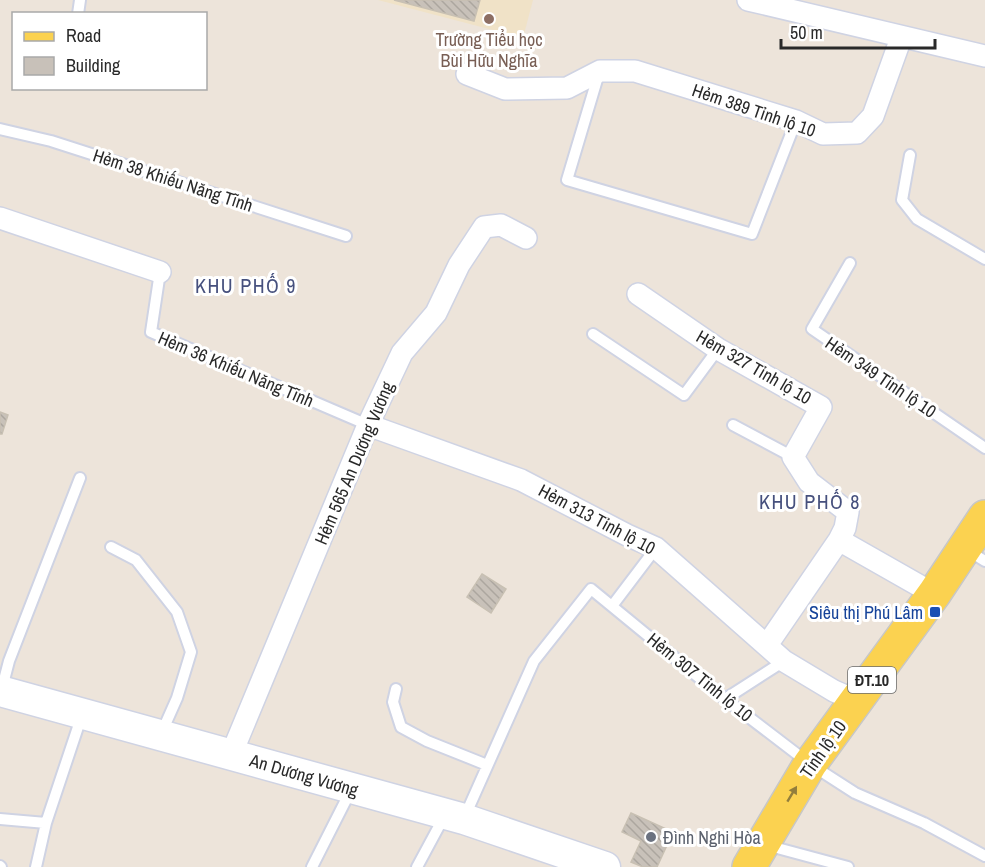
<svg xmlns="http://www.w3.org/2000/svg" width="985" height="867" viewBox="0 0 985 867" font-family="'Archivo Narrow',sans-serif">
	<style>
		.education { fill: #f0e2c7 }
		.building { fill: url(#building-back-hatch); stroke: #c8c0b3; stroke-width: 1.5 }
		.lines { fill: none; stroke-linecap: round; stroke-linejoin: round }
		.service-casing { stroke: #cfd3e3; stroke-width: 14 }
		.minor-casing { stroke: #cfd3e3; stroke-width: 24 }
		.secondary-casing { stroke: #cfd3e3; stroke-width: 33 }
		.primary-casing { stroke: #c7c7c7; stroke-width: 36 }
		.service { stroke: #fff; stroke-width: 10 }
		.minor { stroke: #fff; stroke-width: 21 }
		.secondary { stroke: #fff; stroke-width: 30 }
		.primary { stroke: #fbd250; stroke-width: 33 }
		.oneway { fill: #927e3c }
		.education-dot { fill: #8d6e63; stroke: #fff; stroke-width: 2 }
		.transit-dot { fill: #1a4fb4; stroke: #fff; stroke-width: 2 }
		.worship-dot { fill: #6b7280; stroke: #fff; stroke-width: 2 }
		.labels { text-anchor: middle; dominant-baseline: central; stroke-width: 6; stroke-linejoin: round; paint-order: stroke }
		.shield { fill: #fff; stroke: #696969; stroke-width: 1.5 }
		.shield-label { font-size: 16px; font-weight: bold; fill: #292929 }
		.education-label { font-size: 18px; fill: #785e54; stroke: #fff }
		.street-label { font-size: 18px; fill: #292929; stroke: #fff }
		.transit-label { font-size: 18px; fill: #164399; stroke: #fff; text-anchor: end }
		.worship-label { font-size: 18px; fill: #5b616d; stroke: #fff; text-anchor: start }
		.neighbourhood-label { font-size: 20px; letter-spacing: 1.5px; fill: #46507d; stroke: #fff }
	</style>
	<defs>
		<pattern id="building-back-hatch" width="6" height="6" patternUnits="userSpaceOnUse" patternTransform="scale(1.5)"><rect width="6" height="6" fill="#c8c1b9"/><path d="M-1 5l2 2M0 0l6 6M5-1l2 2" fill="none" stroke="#aca69f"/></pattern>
	</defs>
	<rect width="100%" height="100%" fill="#ede4da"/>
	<path class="education" d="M378 0H533L523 38Z"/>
	<path class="building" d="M394 0H480L474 21Z
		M0 412 8 415 2 434H0Z
		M482 574 506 589 491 613 467 597Z
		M631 813 673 832 657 867H643L631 862 641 841 622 832Z"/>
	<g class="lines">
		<defs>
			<path id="service" d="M78 14 80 0
				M599 73 567 180 752 234 796 121
				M0 129 51 141 346 236
				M910 155 902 200 917 219 985 259
				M850 263 812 329 985 448
				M160 272 151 332 368 425
				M593 334 684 395 718 349
				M733 425 793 457
				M111 547 136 560 177 612 191 652 177 698 161 734
				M967 550 985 561
				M612 606 656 548
				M2 688 9 661 80 478
				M396 689 393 702 401 727 427 741 487 765
				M725 699 784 661
				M465 816 534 661 591 589 725 699 810 764 855 793 924 823 985 856
				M0 819 46 823
				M766 845 848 867
				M0 866 1 867
				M36 867 46 823 82 715
				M312 867 351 790
				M417 867 445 815"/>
			<path id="minor" d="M748 0 985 56
				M467 74 505 89 567 88 600 71H635L796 121 823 134 857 133 873 116 901 38
				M0 218 160 272
				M638 294 718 349 821 407 793 457 809 482 848 512 845 528 839 540 934 594
				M368 425 521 480 627 535 656 548 784 661 834 691 857 701
				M767 645 839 540
				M231 755 368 425 402 353 436 313 459 265 484 227 501 225 526 238"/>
			<path id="secondary" d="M0 691 464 819 605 867"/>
			<path id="primary" d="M749 867 810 764 934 594 985 517"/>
		</defs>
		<use href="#service" class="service-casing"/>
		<use href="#minor" class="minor-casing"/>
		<use href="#secondary" class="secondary-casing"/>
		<use href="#primary" class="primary-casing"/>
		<use href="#service" class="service"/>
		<use href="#minor" class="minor"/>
		<use href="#secondary" class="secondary"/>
		<use href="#primary" class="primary"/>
	</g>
	<defs><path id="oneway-solid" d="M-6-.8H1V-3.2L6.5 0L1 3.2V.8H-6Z" transform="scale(1.5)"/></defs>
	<use class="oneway" href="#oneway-solid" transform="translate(792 794) rotate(-59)"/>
	<circle class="education-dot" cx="489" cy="19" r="6"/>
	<rect class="transit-dot" x="929" y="606" width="12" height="12" rx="3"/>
	<circle class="worship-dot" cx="651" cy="837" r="6"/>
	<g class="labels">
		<rect class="shield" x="848" y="667" width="48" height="26" rx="4.5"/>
		<g class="shield-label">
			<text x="872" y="680">ĐT.10</text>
		</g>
		<g class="education-label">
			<text x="489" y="39">Trường Tiểu học<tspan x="489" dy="21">Bùi Hữu Nghĩa</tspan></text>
		</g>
		<g class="street-label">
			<text transform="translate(754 110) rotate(19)">Hẻm 389 Tỉnh lộ 10</text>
			<text transform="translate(173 180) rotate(18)">Hẻm 38 Khiếu Năng Tĩnh</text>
			<text transform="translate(754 367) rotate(30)">Hẻm 327 Tỉnh lộ 10</text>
			<text transform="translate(236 369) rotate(23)">Hẻm 36 Khiếu Năng Tĩnh</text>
			<text transform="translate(881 377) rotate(34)">Hẻm 349 Tỉnh lộ 10</text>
			<text transform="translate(354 463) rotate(-67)">Hẻm 565 An Dương Vương</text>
			<text transform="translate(597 519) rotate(28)">Hẻm 313 Tỉnh lộ 10</text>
			<text transform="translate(700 677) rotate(39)">Hẻm 307 Tỉnh lộ 10</text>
			<text transform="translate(823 749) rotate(-55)">Tỉnh lộ 10</text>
			<text transform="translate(304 775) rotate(16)">An Dương Vương</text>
		</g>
		<g class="transit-label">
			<text x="923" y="612">Siêu thị Phú Lâm</text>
		</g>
		<g class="worship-label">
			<text x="663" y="837">Đình Nghi Hòa</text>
		</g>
		<g class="neighbourhood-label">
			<text x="246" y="285">KHU PHỐ 9</text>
			<text x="810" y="501">KHU PHỐ 8</text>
		</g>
	</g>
	<rect x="12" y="12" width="195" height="78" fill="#ffffff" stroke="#a9a9a9" stroke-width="1.5"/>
	<rect x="24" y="32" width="30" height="9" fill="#fbd250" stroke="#a9a9a9" stroke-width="1.5"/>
	<text x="66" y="42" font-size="18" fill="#292929">Road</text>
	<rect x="24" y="57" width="30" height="18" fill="#c8c1b9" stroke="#a9a9a9" stroke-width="1.5"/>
	<text x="66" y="72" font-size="18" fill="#292929">Building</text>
	<path d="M781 39v9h154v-9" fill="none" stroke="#292929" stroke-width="3"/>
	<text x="790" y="39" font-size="18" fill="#292929" stroke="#ffffff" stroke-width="4.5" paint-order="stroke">50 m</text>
</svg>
